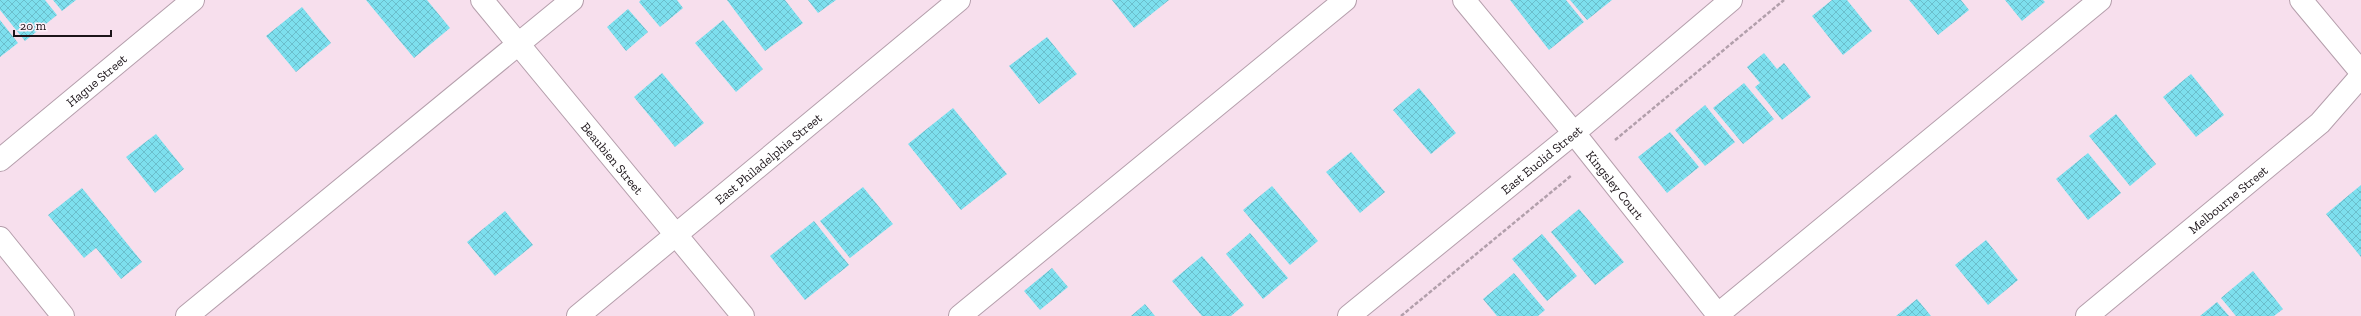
<svg xmlns="http://www.w3.org/2000/svg" width="2361" height="316" viewBox="0 0 2361 316" font-family="'Zilla Slab',serif">
	<style>
		.building { fill: url(#building-cross-hatch) }
		.lines { fill: none; stroke-linecap: round; stroke-linejoin: round }
		.minor-casing { stroke: #b59fac; stroke-width: 24 }
		.path { stroke: #b29fab; stroke-width: 2.5; stroke-dasharray: 4 2; stroke-linecap: butt }
		.minor { stroke: #fff; stroke-width: 22 }
		.labels { text-anchor: middle; dominant-baseline: central; stroke-width: 3.5; stroke-linejoin: round; paint-order: stroke }
		.street-label { font-size: 13px; fill: #1c1419; stroke: #feeff8 }
	</style>
	<defs>
		<pattern id="building-cross-hatch" width="8" height="8" patternUnits="userSpaceOnUse"><rect width="8" height="8" fill="#7ddfee"/><path d="M0 0l8 8M0 8l8-8" fill="none" stroke="#6bbecc"/></pattern>
	</defs>
	<rect width="100%" height="100%" fill="#f7dfed"/>
	<path class="building" d="M0 0H45L57 15 25 41 0 10Z
		M53 0H76L62 11Z
		M366 0H427L450 28 414 58Z
		M641 0H677L683 8 660 27 639 2Z
		M727 0H785L803 23 765 51Z
		M808 0H836L818 13Z
		M1112 0H1169L1134 28Z
		M1510 0H1566L1584 22 1549 50Z
		M1570 0H1612L1587 20Z
		M1832 0H1847L1872 31 1843 55 1812 16Z
		M1909 0H1961L1969 10 1938 35Z
		M2005 0H2043L2045 2 2022 21Z
		M302 7 331 43 296 72 266 36Z
		M628 9 648 32 626 51 607 27Z
		M0 20 18 43 0 57Z
		M723 20 763 69 736 92 695 43Z
		M1047 37 1077 74 1039 104 1009 66Z
		M1764 53 1777 69 1784 63 1811 97 1782 120 1755 87 1760 83 1747 67Z
		M662 73 704 123 675 147 634 97Z
		M2191 74 2224 115 2196 137 2163 97Z
		M1744 83 1774 119 1743 144 1713 108Z
		M1419 88 1456 133 1431 154 1393 110Z
		M1705 105 1735 142 1705 166 1675 130Z
		M953 108 1007 174 961 210 908 144Z
		M2116 114 2156 164 2130 186 2089 136Z
		M1670 132 1699 167 1667 193 1638 157Z
		M156 134 184 169 155 193 126 157Z
		M1351 152 1385 192 1360 213 1326 172Z
		M2088 153 2121 193 2088 220 2056 179Z
		M2361 185V257L2326 214Z
		M1272 186 1318 241 1290 265 1243 210Z
		M863 187 893 224 850 258 820 221Z
		M82 188 142 262 121 279 96 248 84 258 48 215Z
		M1579 209 1624 262 1595 285 1551 232Z
		M505 211 533 245 495 276 467 242Z
		M814 221 849 265 805 300 770 256Z
		M1250 233 1288 278 1263 299 1226 254Z
		M1542 234 1577 276 1547 301 1512 259Z
		M1986 240 2018 280 1988 305 1955 265Z
		M1202 256 1244 305 1231 316H1202L1172 281Z
		M1052 268 1068 287 1040 310 1024 291Z
		M2253 271 2283 309 2274 316H2236L2221 298Z
		M1514 273 1545 310 1538 316H1497L1483 299Z
		M1917 299 1931 316H1896Z
		M2217 302 2229 316H2200Z
		M1145 304 1155 316H1131Z"/>
	<g class="lines">
		<defs>
			<g id="minor">
				<path id="s1" d="M482 0 743 316"/>
				<path id="s2" d="M1464 0 1574 133 1719 316"/>
				<path d="M2301 0 2361 72"/>
				<path id="s3" d="M0 160 193 0"/>
				<path d="M0 238 63 316"/>
				<path d="M187 316 572 0"/>
				<path id="s4" d="M578 316 959 0"/>
				<path d="M960 316 1345 0"/>
				<path id="s5" d="M1349 316 1574 133 1731 0"/>
				<path d="M1716 316 2100 0"/>
				<path id="s6" d="M2087 316 2320 123 2361 76"/>
			</g>
		</defs>
		<use href="#minor" class="minor-casing"/>
		<path class="path" d="M1615 140 1784 0
			M1401 316 1572 175"/>
		<use href="#minor" class="minor"/>
	</g>
	<g class="labels">
		<g class="street-label">
			<text stroke="none"><textPath href="#s3" startOffset="125">Hague Street</textPath></text>
			<text stroke="none"><textPath href="#s1" startOffset="205">Beaubien Street</textPath></text>
			<text stroke="none"><textPath href="#s4" startOffset="247">East Philadelphia Street</textPath></text>
			<text stroke="none"><textPath href="#s5" startOffset="248">East Euclid Street</textPath></text>
			<text stroke="none"><textPath href="#s2" startOffset="239">Kingsley Court</textPath></text>
			<text stroke="none"><textPath href="#s6" startOffset="183">Melbourne Street</textPath></text>
		</g>
	</g>
	<path d="M14 30v6h97v-6" fill="none" stroke="#1c1419" stroke-width="2"/>
	<text x="20" y="30" font-size="12" fill="#1c1419" stroke="#feeff8" stroke-width="3" paint-order="stroke">20 m</text>
</svg>
